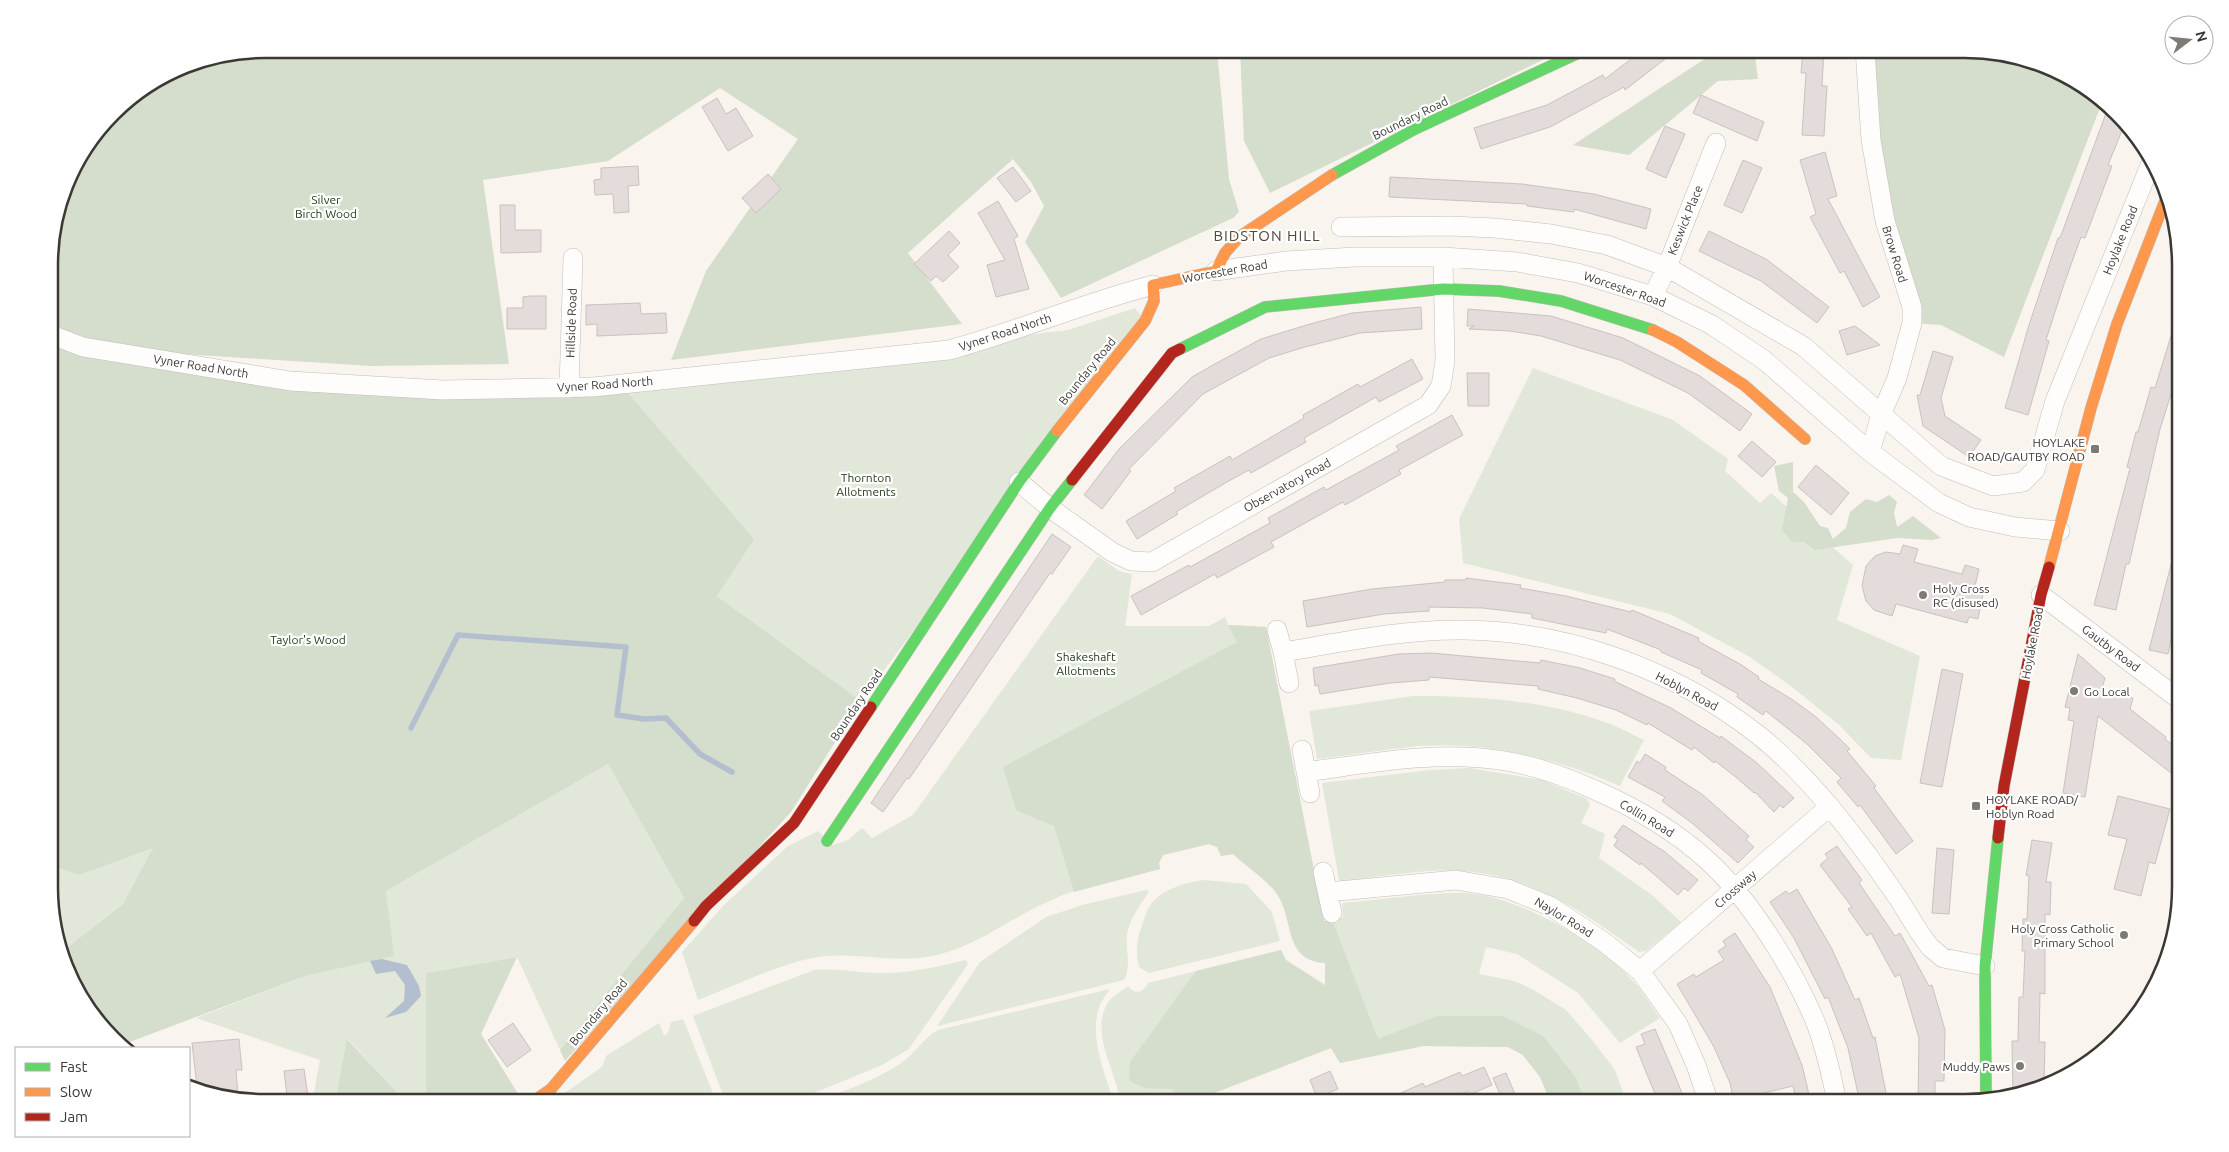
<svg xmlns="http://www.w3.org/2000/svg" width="2229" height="1152" viewBox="0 0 2229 1152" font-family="Ubuntu,sans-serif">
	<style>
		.green { fill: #e1e7d9 }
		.forest { fill: #d5ddcd }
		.water { fill: #b3bfce }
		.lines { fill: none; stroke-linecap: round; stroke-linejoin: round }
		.stream { stroke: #b3bfce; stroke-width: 5.5 }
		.building { fill: #e4dbdb; stroke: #c8c2c1 }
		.street-casing { stroke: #c2bdb8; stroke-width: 20 }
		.fast-casing { stroke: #c2bdb8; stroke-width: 12 }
		.slow-casing { stroke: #c2bdb8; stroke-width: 12 }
		.jam-casing { stroke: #c2bdb8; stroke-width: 12 }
		.street { stroke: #fefdfc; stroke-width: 19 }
		.fast { stroke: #63d668; stroke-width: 11 }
		.slow { stroke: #ff974d; stroke-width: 11 }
		.jam { stroke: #b3261e; stroke-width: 11 }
		.poi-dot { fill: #7e7a74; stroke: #fff; stroke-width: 2 }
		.labels { text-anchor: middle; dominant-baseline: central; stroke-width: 4.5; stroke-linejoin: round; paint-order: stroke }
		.street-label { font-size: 12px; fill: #3c3833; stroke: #fff }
		.park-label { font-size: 12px; fill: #203d18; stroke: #fff }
		.poi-label { font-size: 12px; fill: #3c3833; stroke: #fff; text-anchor: end }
		.quarter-label { font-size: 15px; letter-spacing: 1px; fill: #51473d; stroke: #fff }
		.rim { fill: none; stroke: #3c3833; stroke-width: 2.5 }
	</style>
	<rect width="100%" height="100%" fill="#faf4ee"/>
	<path class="green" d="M1135 308 1145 321 861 701 717 596 620 384 1068 330Z
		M1533 368 1673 420 1728 459 1725 471 1760 503 1771 493 1853 565 1837 620 1920 656 1901 760 1871 758 1838 724 1792 687 1750 657 1670 614 1463 563 1459 519Z
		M1098 556 1119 571 1132 574 1125 626H1209L1225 617 1228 625 1266 627 1324 921 1343 917 1342 903C1380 900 1422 893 1460 893 1512 892 1599 942 1633 981 1643 992 1651 1006 1660 1018L1620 1043 1578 993 1517 954 1486 947 1479 974 1514 981 1532 989 1566 1010 1592 1040 1615 1070 1627 1103H1551L1540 1077 1523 1055 1508 1047 1423 1046 1340 1063 1331 1048 1188 1103H1120C1117 1071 1090 1036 1107 1004 1111 997 1122 991 1128 986 1134 995 1144 993 1148 983L1281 950 1286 960 1326 985 1325 963C1281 961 1296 915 1274 890 1262 877 1246 866 1233 854L1221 856 1217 847 1209 844 1163 855 1159 863 1160 869C1123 879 1082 885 1047 902 1007 920 976 947 932 956 896 963 861 953 826 956 789 959 734 986 698 1000L682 952 724 905 788 846 818 831 833 845 848 840 862 828 872 838 913 815Z
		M1413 696C1478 696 1540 700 1602 721 1617 726 1631 734 1644 740L1620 786C1558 759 1488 741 1419 746 1385 749 1351 755 1317 759L1309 711Z
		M608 764 684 898 560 1050 517 957 426 973V1103H407L348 1039 335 1103H315L314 1092 320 1060 196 1018 305 976 393 956 386 891Z
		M1469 768 1542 780 1587 799 1590 805 1581 823 1605 834 1599 858 1652 895 1681 922 1646 951 1639 952C1585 913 1531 875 1462 871 1425 868 1379 877 1341 881L1339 880 1322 783 1430 770Z
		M154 847 123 904 64 950 51 916V865L79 875Z
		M1204 880 1246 884 1272 912 1280 941 1149 973 1139 967C1135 953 1137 939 1142 925 1144 920 1146 912 1149 907 1161 889 1184 883 1204 880Z
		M1146 890 1149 892C1140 905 1130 918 1127 934 1125 950 1132 964 1124 980L937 1026 980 962 1046 917 1082 905Z
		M966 960 968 964 909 1049 882 1065 790 1103H726L693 1016 814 970C839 968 863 974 888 973 915 972 941 966 966 960Z
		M1110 989C1107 994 1102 1000 1100 1005 1088 1036 1105 1073 1114 1103H812C842 1091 874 1082 901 1063 915 1054 923 1038 938 1030Z
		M683 1019 717 1103H550L602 1067 606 1056 659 1023 664 1036 668 1033 671 1022Z"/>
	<path class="forest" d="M265 49H1217L1229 179 1239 212 1233 218 1061 298 1025 242 1044 206 1031 182 1013 159 908 253 962 324 671 360 706 271 798 139 720 88 608 161 483 180 509 364 371 366 89 348 290 381 620 384 754 539 717 596 861 701 791 812 565 1061 560 1050 684 898 608 764 386 891 394 956 305 976 119 1046 85 1007 64 950 123 904 153 848 79 875 51 865 49 250 71 169 122 103 182 65Z
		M1240 49H1565L1270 193 1244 141Z
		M1720 49H1754L1758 79 1718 81 1629 155 1573 145Z
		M1865 49H1964L2060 71 2103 100 2004 357 1941 325 1912 323 1885 221Z
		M1793 462V492L1804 502 1820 526 1828 528 1833 539 1846 528 1850 512 1866 499 1877 502 1889 495 1897 502 1894 513 1897 527 1913 516 1941 538 1932 540 1897 538 1815 550 1804 542H1792L1782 530 1788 498 1779 491 1774 466Z
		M1228 625 1266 627 1324 921 1332 920 1378 1039 1437 1016H1503L1543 1036 1576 1078 1585 1103H1551L1540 1077 1523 1055 1508 1047 1423 1046 1340 1063 1331 1048 1188 1103H1185L1172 1089 1145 1088 1129 1081 1130 1062 1196 971 1281 950 1286 960 1325 986V963C1281 960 1296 916 1274 890 1263 877 1246 866 1233 854L1221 856 1217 847 1209 844 1163 855 1159 863 1160 869 1074 892 1054 826 1016 810 1003 767 1237 642Z
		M517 957 481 1034 520 1097 512 1103H426V973Z
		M347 1039 407 1103H335Z"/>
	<path class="water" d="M382 959 407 965 419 986 421 996 406 1012 385 1018 404 1001 405 985 395 971 376 974 370 961Z"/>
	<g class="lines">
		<path class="stream" d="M411 728 458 635 626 647 617 715 644 719 666 718 700 754 732 772"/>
	</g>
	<path class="building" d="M1644 49H1678L1625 90 1624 87 1550 127 1481 149 1474 128 1547 105 1603 75 1605 79Z
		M1803 49H1824L1822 86H1827L1824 136 1802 135 1806 73H1801Z
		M1701 95 1764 122 1757 141 1693 113Z
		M717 98 726 114 736 108 753 136 728 151 702 107Z
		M2109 105 2125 123 2108 165 2112 166 2085 238 2081 237 2064 284 2046 340 2049 341 2028 415 2005 408 2029 325 2058 238H2060Z
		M1665 126 1685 134 1666 178 1646 169Z
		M1825 152 1837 196 1828 199 1880 297 1863 307 1844 271 1840 273 1810 217 1816 214 1800 160Z
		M1743 160 1762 168 1742 213 1724 205Z
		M638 166 639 185 628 186 629 212 614 213 613 194 595 195 594 180 601 179V168Z
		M1013 167 1031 191 1016 202 997 178Z
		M768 174 781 189 756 213 742 198Z
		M1390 177 1522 184 1594 194 1651 209 1646 229 1574 209V212L1527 206V204L1389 197Z
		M998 201 1018 236 1014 239 1029 289 996 297 987 265 1005 260 978 213Z
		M500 205H515V230H541V252L501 253Z
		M949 231 960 243 948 255 959 267 943 282 936 276 931 281 914 264Z
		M1709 231 1766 259 1829 307 1817 323 1761 281 1699 251Z
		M530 296H546V329H507V308H523V297Z
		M640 303 641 314 666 313 667 333 597 336V324L586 325V305Z
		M1421 307 1422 329 1360 333 1305 347 1269 358 1203 394 1129 469 1131 471 1102 509 1084 495 1119 449 1192 377 1213 365 1261 339 1310 324 1352 313Z
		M1468 309 1551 316 1623 338 1700 376 1752 414 1740 431 1688 393 1620 360 1541 336 1510 331 1469 329 1474 326H1467Z
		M2175 323 2179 324V386L2174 385 2160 429 2129 564H2126L2116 610 2094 605 2130 468 2127 467 2136 432H2138L2151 387 2155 388Z
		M1855 326 1880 345 1847 355 1839 331Z
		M1933 351 1953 357 1941 398 1945 416 1981 440 1969 457 1923 426 1917 395H1920Z
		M1412 359 1423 379 1379 402 1376 397 1327 425 1304 438 1306 442 1251 473 1249 470 1227 482 1176 512 1178 514 1137 539 1126 521 1176 491 1174 488 1230 456 1232 460 1304 418 1303 415 1358 384 1360 387Z
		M1467 373H1489V406H1468Z
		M1452 415 1463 435 1399 470 1401 474 1345 505 1343 502 1271 542 1274 547 1217 578 1215 574 1141 615 1131 596 1189 565 1190 567 1270 523 1268 518 1324 487 1326 490 1399 450 1396 446Z
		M1752 441 1776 462 1762 477 1738 456Z
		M1816 465 1849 493 1831 515 1798 487Z
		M1052 534 1071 547 1052 574 1050 573 909 779 907 778 883 812 871 803Z
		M1903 545 1918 549 1914 562 1962 574 1965 565 1979 569 1975 586 1984 589 1978 619 1969 617 1967 623 1896 604 1892 616 1874 610 1866 601 1862 586 1866 566 1875 556 1886 552 1900 554Z
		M2174 553 2179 554V602L2168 654 2149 650Z
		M1466 578 1521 585 1520 588 1566 596 1631 612 1632 610 1699 638 1698 641 1740 664 1759 677 1758 679 1793 700 1816 717 1841 740 1850 749 1847 751 1876 786 1874 788 1913 841 1896 854 1860 805 1858 807 1837 782 1841 778 1807 744 1766 711 1763 715 1737 697 1738 694 1701 673 1702 670 1661 652V650L1607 629 1606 633 1532 618V614L1483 608 1429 607V611L1384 614 1307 627 1303 601 1372 589 1445 582V580H1466Z
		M1431 653 1540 663 1541 660 1580 668 1615 679 1614 681 1671 708 1720 738 1721 736 1757 763 1794 798 1783 808 1780 805 1774 812 1755 792 1754 793 1737 778 1715 761 1714 763 1694 747 1692 750 1648 723 1647 725 1616 710 1577 698 1538 689V686L1429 677V680L1390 683 1320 694 1318 685 1315 686 1313 668 1399 654Z
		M2078 654 2105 678 2101 692 2133 698 2130 709 2166 737 2165 739 2180 751V780L2098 716 2085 797 2063 793 2074 721 2068 720 2070 708 2065 707Z
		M1942 669 1963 674 1942 787 1920 783Z
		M1645 754 1666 767 1665 770 1703 795 1749 836 1746 840 1754 847 1738 863 1692 823 1662 801 1665 797 1628 777 1637 761 1640 763Z
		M2118 796 2170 809 2155 864 2149 862 2141 896 2114 889 2127 839 2108 835Z
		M1623 825 1665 852 1698 880 1688 891 1684 888 1678 895 1641 863 1640 865 1614 846 1618 839 1614 837Z
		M2032 840 2052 843 2046 882H2051L2050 915 2045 914V994L2040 993 2039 1042H2045L2044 1087 2033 1092 2013 1096 2012 1041H2018L2019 997H2023L2025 951H2022L2023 919H2027L2029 876 2026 875Z
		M1837 846 1862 880 1859 883 1895 936 1900 933 1929 986 1932 985 1945 1030 1944 1081H1935V1103H1921V1101H1918L1919 1038 1900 974 1895 977 1871 933 1867 936 1848 909 1852 907 1820 865 1828 858 1825 854Z
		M1937 848 1954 850 1949 914 1932 913Z
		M1797 889 1832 949 1855 1000 1859 998 1873 1038 1875 1037 1888 1103H1860L1848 1048 1828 997 1825 999 1794 938 1770 902 1786 891 1789 894Z
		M1735 933 1770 987 1802 1065 1811 1103H1797L1793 1086 1760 1094 1761 1099 1753 1100 1754 1103H1734L1730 1083 1714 1047 1677 984 1694 974 1696 977 1724 960 1718 951 1726 946 1723 941Z
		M513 1023 531 1050 507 1067 488 1040Z
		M1655 1029 1673 1071 1686 1103H1659L1646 1072 1636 1047 1645 1044 1641 1034Z
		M239 1039 242 1070H236L238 1097 197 1087 192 1043Z
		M1484 1067 1492 1085 1469 1095 1468 1091 1441 1103H1379L1423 1083 1425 1087 1460 1072 1462 1076Z
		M304 1069 309 1103H288L284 1071Z
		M1330 1071 1338 1089 1317 1098 1310 1080Z
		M1506 1073 1515 1094 1502 1099 1493 1078Z"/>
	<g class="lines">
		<defs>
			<path id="street" d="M1865 49 1871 140 1885 221 1912 307V323L1897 378 1881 415 1870 452
				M1341 227 1451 226 1494 228 1551 234 1607 245 1667 267 1803 346 1941 466 1993 486 2023 482 2035 470 2055 401 2151 163
				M1216 271 1286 261 1355 257H1443L1517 262 1578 273 1653 296 1712 325 1764 360 1870 452 1939 503 1969 517 2015 527 2060 531
				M1653 296 1667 267 1716 143
				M49 334 83 347 290 381 443 390 593 387 949 350C1018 331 1084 303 1153 285
				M569 388 573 258
				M1019 482 1050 508 1112 552 1131 561 1152 562 1428 405 1441 386 1445 361 1443 257
				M2041 595 2180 700
				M1277 630 1283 652C1343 642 1403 629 1464 630 1568 631 1675 670 1757 734 1784 755 1809 782 1831 808 1855 837 1877 867 1898 898 1909 915 1918 932 1930 947L1943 958 1985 966
				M1283 652 1289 683
				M1302 750 1310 793
				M1306 772C1372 763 1438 750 1505 761 1537 766 1566 777 1595 790 1636 808 1674 830 1707 860 1750 899 1795 971 1817 1026 1826 1051 1832 1077 1837 1103
				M1323 872 1332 913
				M1328 892 1456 880 1508 889 1550 906 1604 942 1640 971 1678 1024 1696 1065 1709 1103
				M1640 971 1830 806"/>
			<path id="fast" d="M1332 175 1415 129 1587 49
				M1180 349 1265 307 1443 289 1499 291 1561 301 1653 330
				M871 707 1019 482 1057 431
				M827 841 1050 508 1072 480
				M1986 1101 1985 966 1998 838"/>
			<path id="slow" d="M1653 330 1677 342 1744 385 1805 439
				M1057 431 1145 321 1154 301 1153 285 1216 271 1225 253 1239 237 1332 175
				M2049 567 2091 408 2117 324 2165 201
				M531 1103 551 1089 694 921"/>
			<path id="jam" d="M1072 480 1172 353 1180 349
				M1998 838 2004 786 2041 595 2049 567
				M694 921 706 906 794 823 871 707"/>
		</defs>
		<use href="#street" class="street-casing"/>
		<use href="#fast" class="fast-casing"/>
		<use href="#slow" class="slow-casing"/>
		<use href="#jam" class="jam-casing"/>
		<use href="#street" class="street"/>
		<use href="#fast" class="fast"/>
		<use href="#slow" class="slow"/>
		<use href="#jam" class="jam"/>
	</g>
	<g class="poi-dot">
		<rect x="2090" y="444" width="10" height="10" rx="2.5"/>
		<circle cx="1923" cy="595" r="5"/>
		<circle cx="2074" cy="691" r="5"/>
		<rect x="1971" y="801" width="10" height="10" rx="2.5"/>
		<circle cx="2124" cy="935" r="5"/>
		<circle cx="2020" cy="1066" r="5"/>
	</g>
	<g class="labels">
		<g class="street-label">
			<text transform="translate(1410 118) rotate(-26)">Boundary Road</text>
			<text transform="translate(1685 220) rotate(-68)">Keswick Place</text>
			<text transform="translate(2120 240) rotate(-68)">Hoylake Road</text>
			<text transform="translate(1895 254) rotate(73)">Brow Road</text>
			<text transform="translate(1225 271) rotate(-10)">Worcester Road</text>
			<text transform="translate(1625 289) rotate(19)">Worcester Road</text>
			<text transform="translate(571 323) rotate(-88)">Hillside Road</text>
			<text transform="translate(1005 332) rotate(-18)">Vyner Road North</text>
			<text transform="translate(201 366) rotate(9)">Vyner Road North</text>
			<text transform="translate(1087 371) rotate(-51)">Boundary Road</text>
			<text transform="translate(605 384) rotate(-4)">Vyner Road North</text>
			<text transform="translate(1287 485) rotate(-29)">Observatory Road</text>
			<text transform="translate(2032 643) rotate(-79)">Hoylake Road</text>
			<text transform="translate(2111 648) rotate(37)">Gautby Road</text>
			<text transform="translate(1687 691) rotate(28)">Hoblyn Road</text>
			<text transform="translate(856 705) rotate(-56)">Boundary Road</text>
			<text transform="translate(1647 818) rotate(31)">Collin Road</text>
			<text transform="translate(1735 889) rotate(-41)">Crossway</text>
			<text transform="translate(1564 917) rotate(31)">Naylor Road</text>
			<text transform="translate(598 1012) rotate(-50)">Boundary Road</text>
		</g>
		<g class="park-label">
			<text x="326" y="199">Silver<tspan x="326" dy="14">Birch Wood</tspan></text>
			<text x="866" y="477">Thornton<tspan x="866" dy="14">Allotments</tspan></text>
			<text x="308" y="639">Taylor's Wood</text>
			<text x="1086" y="656">Shakeshaft<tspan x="1086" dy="14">Allotments</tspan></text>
		</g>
		<g class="poi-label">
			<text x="2085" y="442">HOYLAKE<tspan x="2085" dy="14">ROAD/GAUTBY ROAD</tspan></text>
			<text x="1933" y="588" text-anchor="start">Holy Cross<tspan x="1933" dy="14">RC (disused)</tspan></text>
			<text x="2084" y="691" text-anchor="start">Go Local</text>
			<text x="1986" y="799" text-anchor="start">HOYLAKE ROAD/<tspan x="1986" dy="14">Hoblyn Road</tspan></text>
			<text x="2114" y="928">Holy Cross Catholic<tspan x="2114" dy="14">Primary School</tspan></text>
			<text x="2010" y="1066">Muddy Paws</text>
		</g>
		<g class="quarter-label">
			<text x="1267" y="235">BIDSTON HILL</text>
		</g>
	</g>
	<path d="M0 0H2229V1152H0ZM265 58H1965A207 207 0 0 1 2172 265V887A207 207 0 0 1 1965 1094H265A207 207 0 0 1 58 887V265A207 207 0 0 1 265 58Z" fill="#fff" fill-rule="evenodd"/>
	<path class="rim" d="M265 58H1965A207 207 0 0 1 2172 265V887A207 207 0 0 1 1965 1094H265A207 207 0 0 1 58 887V265A207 207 0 0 1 265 58Z"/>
	<rect x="15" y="1047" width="175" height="90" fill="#ffffff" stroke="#b1afad"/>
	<rect x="25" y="1063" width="25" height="8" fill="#63d668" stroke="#b1afad"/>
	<text x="60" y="1072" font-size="15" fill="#3c3833">Fast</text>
	<rect x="25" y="1088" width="25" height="8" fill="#ff974d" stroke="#b1afad"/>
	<text x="60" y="1097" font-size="15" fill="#3c3833">Slow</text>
	<rect x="25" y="1113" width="25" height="8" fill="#b3261e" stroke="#b1afad"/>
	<text x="60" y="1122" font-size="15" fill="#3c3833">Jam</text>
	<g transform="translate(2189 40) rotate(74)"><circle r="24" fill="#ffffff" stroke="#b1afad"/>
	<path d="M0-4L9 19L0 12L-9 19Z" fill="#7e7a74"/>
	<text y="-8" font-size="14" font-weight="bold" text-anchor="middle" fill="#3c3833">N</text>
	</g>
</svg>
